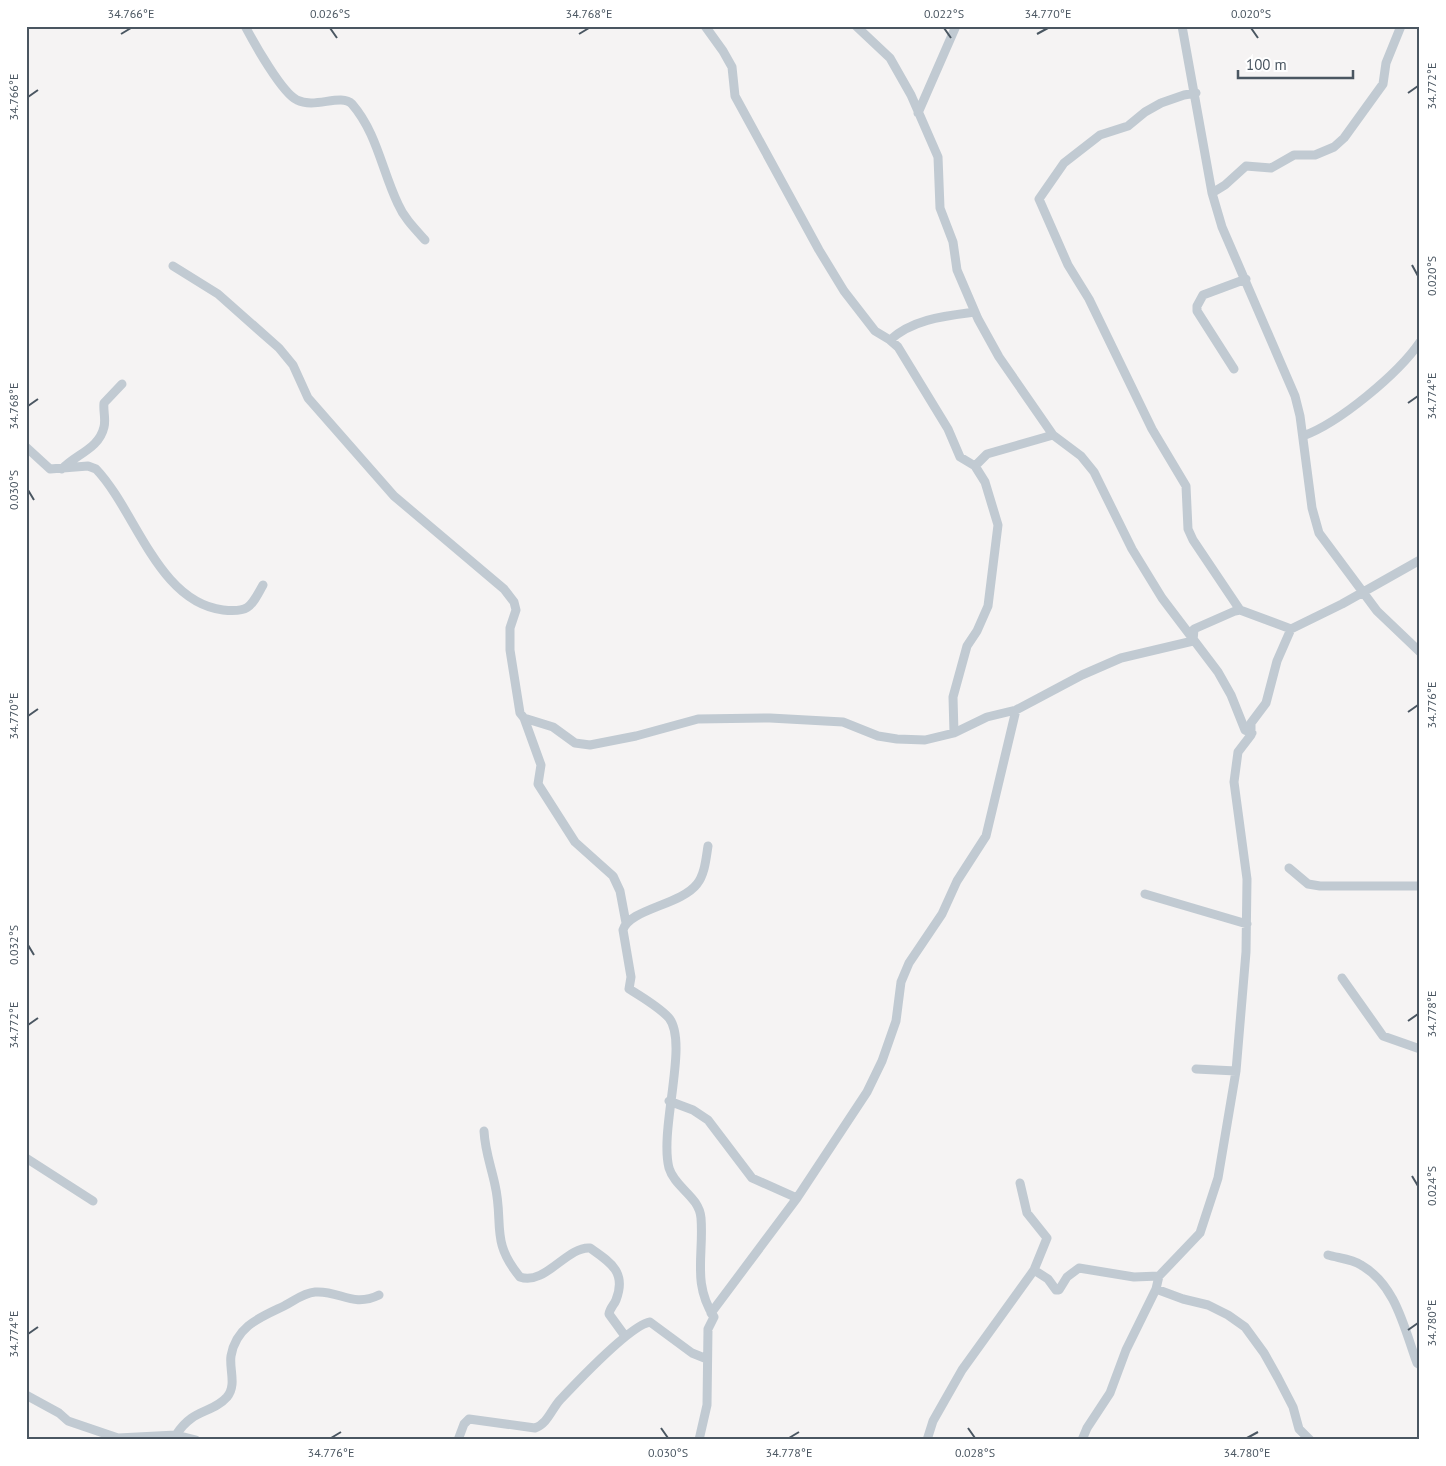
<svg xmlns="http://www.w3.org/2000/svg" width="1446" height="1466" viewBox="0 0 1446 1466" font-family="'PT Sans',sans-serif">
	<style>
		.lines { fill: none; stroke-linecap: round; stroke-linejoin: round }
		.street { stroke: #c1cad2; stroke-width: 9 }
		.ticks { fill: none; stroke: #4a5661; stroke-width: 2 }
		.neatline { fill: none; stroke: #4a5661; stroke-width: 2 }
		.ticks-label { font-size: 12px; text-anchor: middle; fill: #4a5661 }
	</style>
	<rect width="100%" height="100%" fill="#f5f3f3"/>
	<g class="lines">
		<path class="street" d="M245 26C254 43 282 93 297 100 315 109 341 93 352 104 377 133 382 171 398 204 404 218 415 229 425 240
			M705 26 723 51 732 67 735 96 819 250 844 291 875 331 890 340
			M856 26 890 58 911 95 938 157 940 208 953 242 957 270 978 319 999 357 1053 435 1081 456 1094 472 1132 549 1162 598 1218 672 1231 695 1245 730 1252 733
			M1182 26 1212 193 1222 227 1295 396 1300 416 1312 508 1319 533 1377 611 1420 652
			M1196 93 1184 95 1161 103 1145 112 1128 126 1100 135 1064 163 1039 199 1068 265 1089 299 1152 429 1186 486 1188 529 1193 540 1240 610
			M918 113 956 26
			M1212 193 1225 185 1246 166 1271 168 1294 155H1315L1334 147 1344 138 1383 84 1386 63 1401 26
			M173 266 218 294 279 348 293 365 308 398 394 496 504 589 514 602 516 610 510 628V650L520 713 524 718 553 727 575 743 590 745 636 736 698 719 770 718 843 722 878 736 897 739 925 740 954 733 987 717 1016 710 1082 675 1121 658 1193 641 1194 629 1235 611 1240 610 1291 629 1342 604 1420 560
			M975 312C945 316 913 319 890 340L898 347 948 429 960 457 975 466 987 454 1053 435
			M1234 369 1197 311V306L1203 295 1246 279
			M1303 436C1339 423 1398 374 1420 342
			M26 447 50 469 88 466 96 469C136 511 158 602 223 610 250 613 251 606 263 585
			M62 469C76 454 99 449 104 427 106 419 103 411 104 403L122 384
			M524 718 541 765 538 784 575 842 613 876 620 891 626 923
			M954 733 953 697 967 646 977 631 988 606 998 525 985 482 975 466
			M708 846C706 858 705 874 697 884 681 905 629 909 623 930L631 977 629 989C642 997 659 1007 669 1018 689 1043 659 1129 669 1168 675 1188 699 1196 701 1218 704 1255 692 1283 714 1317
			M1289 868 1308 884 1320 886H1420
			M1145 894 1247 924
			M1342 978 1383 1036 1420 1049
			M1196 1069 1236 1071
			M669 1101 693 1110 708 1120 752 1178 797 1198
			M484 1131C485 1151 491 1166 495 1185 504 1224 490 1241 520 1277 545 1286 567 1246 590 1248 610 1262 627 1272 616 1300 614 1305 610 1308 609 1314L625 1336
			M26 1158 93 1201
			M1328 1255C1338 1258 1352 1259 1361 1265 1396 1285 1404 1328 1417 1363L1420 1365
			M1034 1270 1048 1279 1056 1290H1059L1067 1277 1079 1268 1134 1277 1159 1276
			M1156 1289 1183 1299 1208 1305 1228 1315 1245 1327 1264 1353 1278 1378 1293 1407 1299 1429 1310 1440
			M26 1395 59 1413 68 1421 118 1438 176 1435 196 1440
			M176 1435C193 1408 212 1414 227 1397 237 1385 229 1369 231 1356 236 1326 261 1317 284 1306 294 1301 303 1293 315 1292 340 1290 352 1308 379 1295
			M458 1440 464 1424 469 1419 535 1428C548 1423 551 1410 560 1400 576 1383 631 1325 650 1322L692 1353 707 1359
			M699 1440 707 1405 708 1329 714 1317 711 1313 797 1198 867 1092 882 1061 896 1021 901 982 909 963 942 914 957 881 986 836 1016 710
			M927 1440 933 1421 962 1370 1034 1270 1047 1238 1027 1213 1020 1183
			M1082 1440 1087 1428 1110 1393 1126 1350 1156 1289 1159 1276 1200 1233 1218 1178 1236 1071 1246 952 1247 879 1234 782 1238 752 1251 735V723L1266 703 1277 661 1291 629"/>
	</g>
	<path class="ticks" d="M330 28 337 38M944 28 951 38M1251 28 1258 38M121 34 131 28M579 34 589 28M1037 34 1048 28M1408 93 1418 86M28 97 38 90M1412 265 1418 276M1408 403 1418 396M28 406 38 399M28 490 34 500M1408 712 1418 705M28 716 38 709M28 945 34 955M1408 1021 1418 1014M28 1025 38 1018M1412 1176 1418 1186M1408 1330 1418 1323M28 1334 38 1327M661 1428 668 1438M968 1428 975 1438M331 1438 341 1432M789 1438 799 1432M1247 1438 1258 1432"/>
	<rect width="1446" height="1466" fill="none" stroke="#ffffff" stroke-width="55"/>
	<path d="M1238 70v8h115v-8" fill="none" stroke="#4a5661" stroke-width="2.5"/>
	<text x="1246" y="70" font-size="15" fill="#4a5661" stroke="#ffffff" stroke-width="4" paint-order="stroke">100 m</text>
	<rect x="28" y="28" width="1390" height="1410" class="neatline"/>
	<g class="ticks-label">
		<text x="131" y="18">34.766°E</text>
		<text x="330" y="18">0.026°S</text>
		<text x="589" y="18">34.768°E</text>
		<text x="944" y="18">0.022°S</text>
		<text x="1048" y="18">34.770°E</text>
		<text x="1251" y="18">0.020°S</text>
		<text transform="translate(1432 86) rotate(-90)" y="4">34.772°E</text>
		<text transform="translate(14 97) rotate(-90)" y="4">34.766°E</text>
		<text transform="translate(1432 276) rotate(-90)" y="4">0.020°S</text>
		<text transform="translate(1432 396) rotate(-90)" y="4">34.774°E</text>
		<text transform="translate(14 406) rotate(-90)" y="4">34.768°E</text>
		<text transform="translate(14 490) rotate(-90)" y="4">0.030°S</text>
		<text transform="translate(1432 705) rotate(-90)" y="4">34.776°E</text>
		<text transform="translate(14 716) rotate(-90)" y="4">34.770°E</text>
		<text transform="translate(14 945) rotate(-90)" y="4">0.032°S</text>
		<text transform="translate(1432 1014) rotate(-90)" y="4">34.778°E</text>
		<text transform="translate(14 1025) rotate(-90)" y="4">34.772°E</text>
		<text transform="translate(1432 1186) rotate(-90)" y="4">0.024°S</text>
		<text transform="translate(1432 1323) rotate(-90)" y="4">34.780°E</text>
		<text transform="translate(14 1334) rotate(-90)" y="4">34.774°E</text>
		<text x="331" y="1457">34.776°E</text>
		<text x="668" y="1457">0.030°S</text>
		<text x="789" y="1457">34.778°E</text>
		<text x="975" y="1457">0.028°S</text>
		<text x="1247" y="1457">34.780°E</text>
	</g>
</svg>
